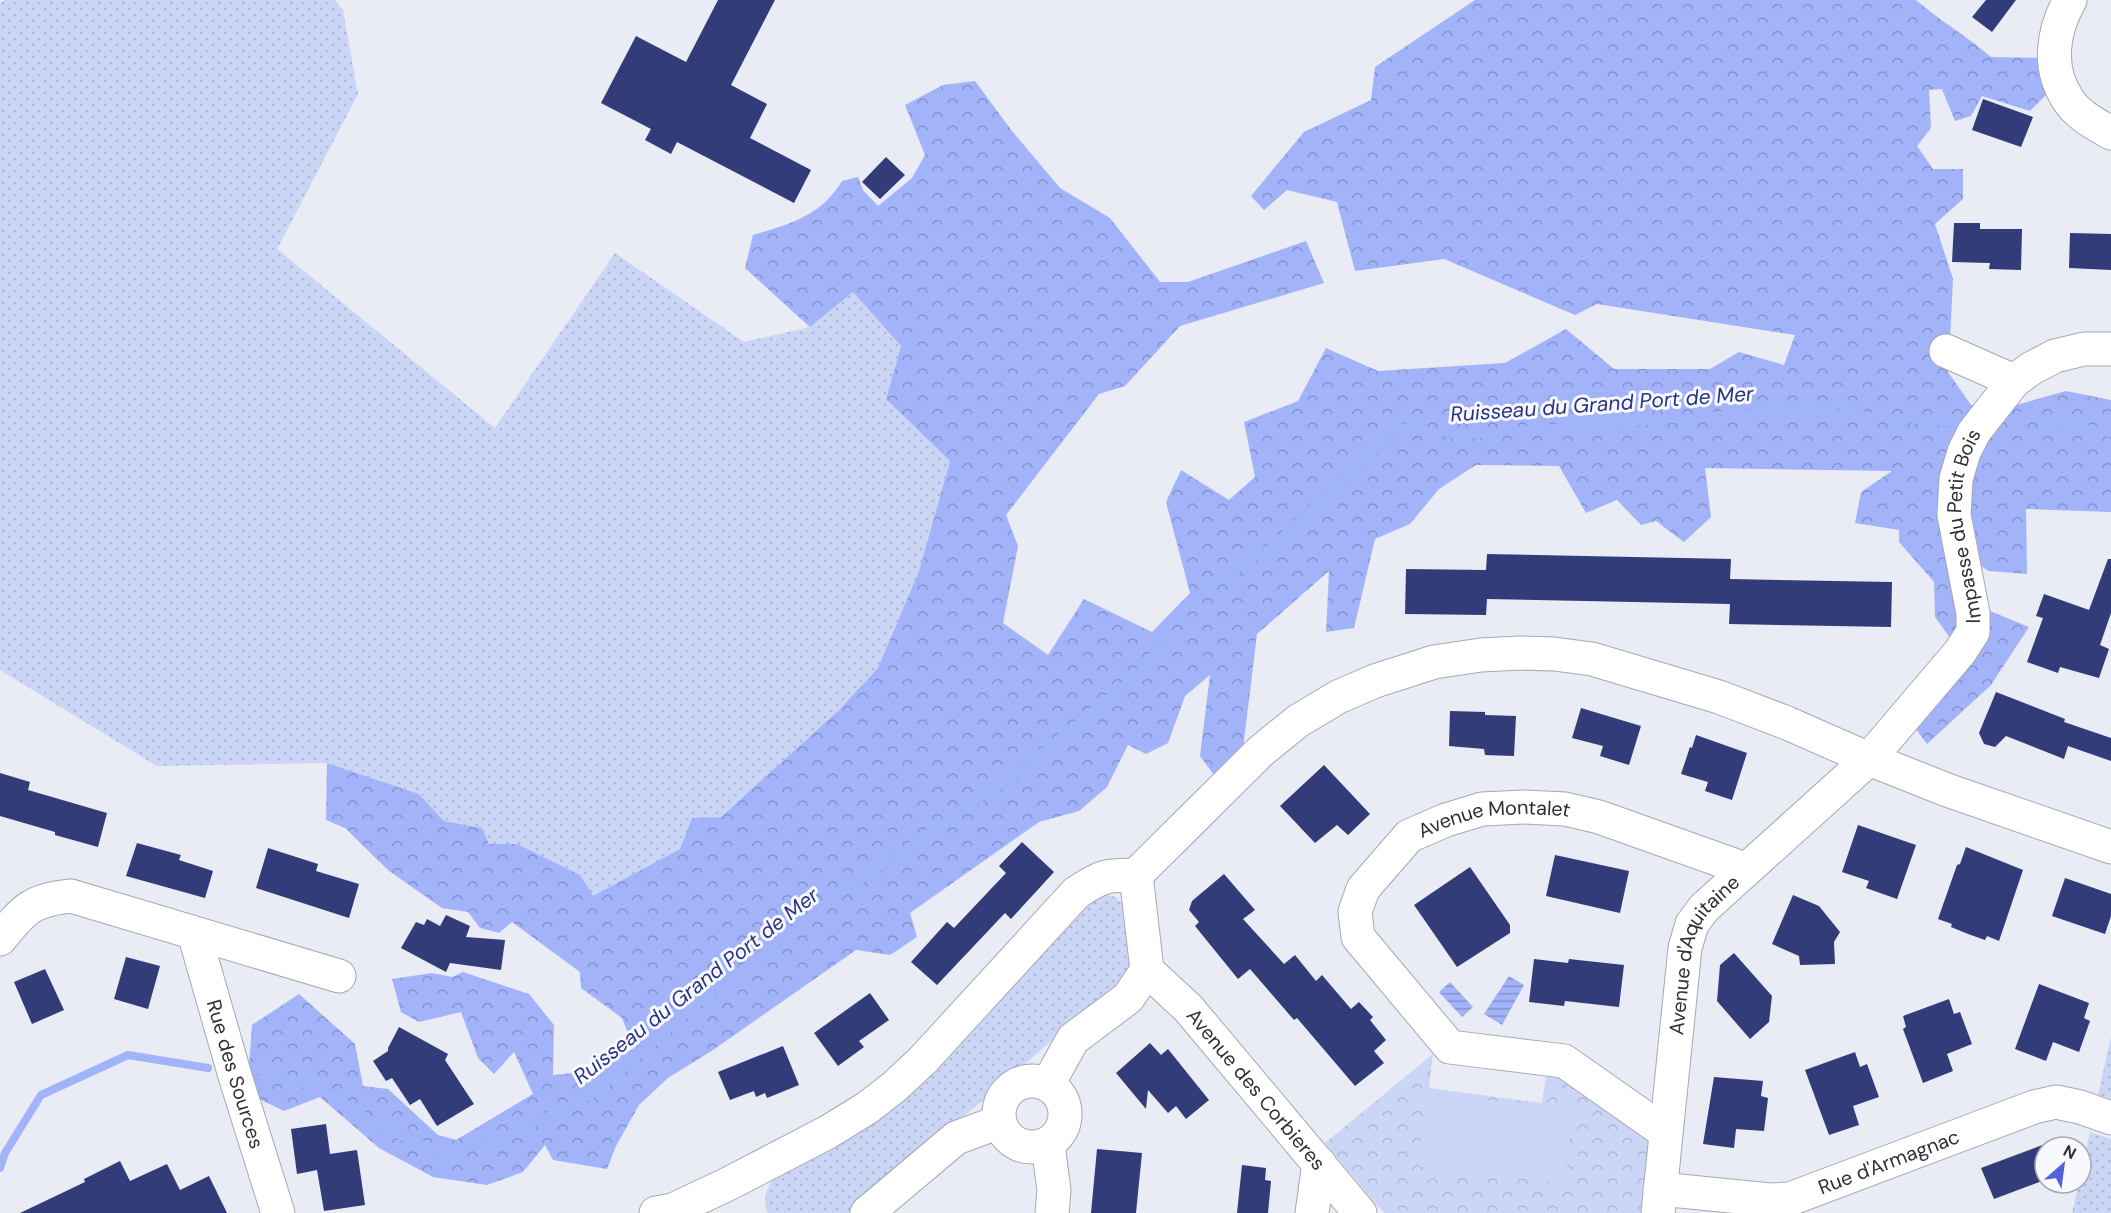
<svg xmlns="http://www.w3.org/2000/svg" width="2111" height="1213" viewBox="0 0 2111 1213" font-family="'DM Sans',sans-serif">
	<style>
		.grass { fill: url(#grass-dots) }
		.forest { fill: url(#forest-crowns) }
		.park { fill: url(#park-crowns) }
		.pitch { fill: #cbd5f6 }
		.water { fill: url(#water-rules) }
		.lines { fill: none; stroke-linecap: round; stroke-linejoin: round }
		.stream { stroke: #a1b3f9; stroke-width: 8 }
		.building { fill: #313c78 }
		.minor-casing { stroke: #a6a8b1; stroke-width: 35 }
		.minor { stroke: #fff; stroke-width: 33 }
		.labels { text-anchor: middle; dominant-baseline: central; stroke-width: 6; stroke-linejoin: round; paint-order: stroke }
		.street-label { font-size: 20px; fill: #2f3034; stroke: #f7f9fe }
		.water-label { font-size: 21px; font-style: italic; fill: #2a3382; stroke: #f7f9fe }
	</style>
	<defs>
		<pattern id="grass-dots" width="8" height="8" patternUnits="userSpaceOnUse" patternTransform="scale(1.5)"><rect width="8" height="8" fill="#cbd5f6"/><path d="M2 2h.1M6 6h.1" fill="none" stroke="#afb7d4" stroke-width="1.8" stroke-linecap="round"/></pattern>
		<pattern id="forest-crowns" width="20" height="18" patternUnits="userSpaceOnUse" patternTransform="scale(1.5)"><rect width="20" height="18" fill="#a2b3fa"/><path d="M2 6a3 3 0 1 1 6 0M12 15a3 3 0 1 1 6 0" fill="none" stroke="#8492cb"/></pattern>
		<pattern id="park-crowns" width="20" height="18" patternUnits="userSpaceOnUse" patternTransform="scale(1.5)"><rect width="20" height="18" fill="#cbd5f6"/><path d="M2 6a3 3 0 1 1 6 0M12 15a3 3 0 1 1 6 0" fill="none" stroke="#afb7d4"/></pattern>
		<pattern id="water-rules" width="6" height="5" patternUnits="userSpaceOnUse" patternTransform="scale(1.5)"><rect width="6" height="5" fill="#a1b3f9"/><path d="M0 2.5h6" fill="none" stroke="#8492ca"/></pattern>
	</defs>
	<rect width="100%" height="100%" fill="#e9ebf5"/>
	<path class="grass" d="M4 0H335L343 10 358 94 277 249 495 428 615 253 744 342 810 327 853 292 901 346 886 399 950 461 919 571 878 668 839 710 721 817 692 818 681 849 593 897 517 844H489L482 828 444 821 419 794 327 763 157 766 0 670V3Z
		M1105 895 1116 897 1124 906 1130 963 1125 978 851 1213H768C762 1200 766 1190 774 1178L1095 896Z
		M2111 1037V1099L2098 1095Z
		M2090 1132 2111 1139V1213H2072L2079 1183H2081V1173Z"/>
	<path class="forest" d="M1475 0H1916C1940 21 1967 36 1991 57L2042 58 2048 93 2030 111 1982 96 1971 116 1955 121 1942 89 1929 90 1931 128 1917 146 1933 169H1963V199L1935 224 1953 279 1950 340 1941 362 1971 405 2013 406 2066 391 2111 400V512L2026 509 2027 574 1989 571 1946 545 1961 599 2029 627 1991 685 1927 744 1916 729 1956 646 1935 617 1934 582 1899 542V530L1855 523 1861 492 1892 471 1705 468 1711 517 1684 542 1656 521 1641 525 1617 500 1586 513 1559 466 1476 465 1439 489 1410 524 1375 539 1354 628 1326 632 1329 571 1257 634 1242 757 1220 783 1200 756 1210 675 1185 696 1168 743 1146 754 1128 745 1107 787 1079 811 1039 822 910 913 917 937 890 955 856 950 713 1050 668 1078 639 1105 616 1146 607 1169 553 1160 545 1145 523 1172 487 1185 433 1177 379 1148 320 1097 284 1111 247 1093 252 1025 299 994 355 1044 363 1086 388 1089 438 1135 456 1140 533 1094 514 1052 494 1074 478 1058 461 1012 419 1022 401 1012 392 979 432 973 452 977 463 972 529 994 554 1025 553 1075 593 1071 634 1048 622 1018 581 988 580 972 512 922 499 933 480 928 468 912 442 908 389 871 345 828 326 820 327 763 419 794 444 821 482 828 489 844H517L580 875 593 896 680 849 692 818 721 817 839 710 878 668 919 571 950 461 886 399 901 346 853 292 810 327 745 268 753 235C790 224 821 216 842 181L858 177 863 190 878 206 912 178 925 155 905 105 943 85 975 81 1012 131 1060 188 1110 218 1160 282H1188L1306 241 1324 283 1180 326 1125 386 1099 394 1006 515 1018 546 1003 623 1048 655 1084 599 1152 632 1190 593 1166 502 1181 470 1229 500 1255 477 1244 422 1298 401 1326 348 1378 371 1505 363 1566 329 1614 369H1710L1739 352 1784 365 1795 335 1597 304 1575 315 1444 259 1355 271 1337 202 1287 190 1264 210 1251 196 1304 132 1371 100 1375 67Z"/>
	<path class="park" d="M1433 1054 1429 1088 1542 1103 1547 1069 1645 1134 1650 1147 1643 1213H1384L1325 1143Z"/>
	<path class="pitch" d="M1427 1093 1573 1110 1565 1184 1418 1166Z"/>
	<path class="water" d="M1509 976 1524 985 1502 1025 1484 1014Z
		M1450 982 1473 1007 1462 1017 1439 992Z"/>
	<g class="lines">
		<path class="stream" d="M2021 416 2111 433
			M1202 592 1271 547 1399 427 1462 435 1793 410 1957 423
			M261 1071 323 1089 385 1129 446 1155 503 1137 594 1094 709 994 848 889 1011 777 1135 677 1164 640
			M0 1168 5 1153 41 1095 128 1055 208 1068"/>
	</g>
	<path class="building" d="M718 0H775L731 85 767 104 750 138 811 170 794 203 677 142 671 154 645 140 651 129 601 103 636 36 686 62Z
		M1986 0H2016L1992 32 1972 17Z
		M1983 99 2033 117 2021 147 1972 130Z
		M886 157 905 175 880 199 862 182Z
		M1954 223H1980V229H2022L2021 270 1989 269 1990 263 1952 262Z
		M2070 233 2111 234V270L2069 268Z
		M1487 554 1731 559 1730 579 1892 582 1891 627 1729 624 1730 604 1487 599 1486 615 1405 614 1406 569 1486 570Z
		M2108 559H2111V613L2100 645 2109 649 2099 678 2060 667 2058 673 2027 662 2043 618 2036 616 2044 594 2089 610Z
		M1996 692 2065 719 2064 722 2111 738V761L2068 746 2064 759 2006 736 1995 747 1984 744 1979 733Z
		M1581 708 1641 726 1629 765 1600 756 1603 746 1572 738Z
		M1450 711 1485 712V715L1516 716 1514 756 1485 755 1484 749 1449 746Z
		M1696 735 1747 753 1732 800 1705 791 1708 782 1681 774 1690 747 1692 748Z
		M1324 765 1370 814 1348 835 1337 825 1315 843 1280 806Z
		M0 773 30 782 28 790 107 813 98 847 55 835V832L0 816Z
		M1858 825 1916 845 1897 899 1866 888 1869 881 1842 872Z
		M1022 842 1054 872 1011 919 1005 913 937 985 911 962 947 922 954 928 1006 873 999 866Z
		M137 843 181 855 179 860 213 871 205 898 126 876Z
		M1966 847 2023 870 1999 941 1987 936 1985 940 1968 934 1951 927 1952 924 1938 919 1957 865 1960 864Z
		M268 848 318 864 316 871 359 884 349 918 256 888Z
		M1555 855 1629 871 1620 913 1546 896Z
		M1470 867 1510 925V933L1457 967 1414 905Z
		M1224 874 1255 910 1243 919 1284 964 1295 955 1316 981 1322 975 1351 1009 1359 1002 1373 1017 1370 1020 1386 1040 1374 1051 1384 1063 1355 1086 1297 1018 1294 1020 1250 969 1238 979 1195 926 1199 922 1189 910 1192 901Z
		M2065 878 2111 894V916L2105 934 2052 916Z
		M1793 895 1819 906 1840 932 1834 942 1835 964 1800 965 1799 956 1772 944Z
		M446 915 470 926 466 937 505 940 501 970 450 963 446 972 401 948 416 922 424 925 427 919 440 926Z
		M1734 953 1772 996 1769 1022 1750 1039 1717 1001 1720 965Z
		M126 957 160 966 148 1009 114 999Z
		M1534 959 1568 963 1569 959 1624 965 1619 1007 1565 1001 1564 1006 1529 1002Z
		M45 969 64 1010 32 1024 14 982Z
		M2039 984 2089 1003 2084 1018 2090 1021 2079 1052 2053 1042 2046 1061 2015 1049Z
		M870 993 889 1020 859 1041 864 1047 838 1066 814 1033Z
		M1949 999 1954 1014 1960 1012 1972 1044 1947 1054 1953 1071 1923 1083 1903 1029 1906 1027 1903 1016Z
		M399 1027 448 1054 445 1060 474 1104 437 1126 420 1099 410 1105 392 1078 386 1081 373 1061 388 1051V1048Z
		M1150 1043 1161 1055 1168 1049 1209 1100 1186 1119 1176 1106 1168 1113 1148 1090 1146 1109 1116 1073Z
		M783 1046 799 1085 767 1098 765 1093 756 1097 754 1091 730 1100 718 1072Z
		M1855 1052 1860 1067 1867 1064 1879 1097 1853 1106 1859 1125 1829 1135 1805 1070Z
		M1714 1077 1763 1081 1761 1096 1768 1098 1764 1131 1736 1129 1734 1148 1703 1144Z
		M326 1124 330 1154 357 1150 365 1205 324 1211 317 1170 297 1174 291 1129Z
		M2045 1144V1180L1994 1199 1981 1168Z
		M1097 1149 1142 1153 1136 1213H1091Z
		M120 1161 130 1181 167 1164 180 1190 209 1176 227 1213H20L85 1182 84 1179Z
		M1242 1165 1266 1168 1265 1180 1271 1181 1268 1213H1237Z"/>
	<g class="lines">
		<defs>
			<g id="minor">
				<path d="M2070 0C2053 30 2047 67 2067 98 2076 114 2095 124 2111 133"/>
				<path d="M1946 351 2014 381"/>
				<path id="s1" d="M194 933 235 1076 278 1213"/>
				<path d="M0 939C24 909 31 900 71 896L339 976"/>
				<path id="s2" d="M1147 970 1188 1008 1360 1213"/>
				<circle cx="1032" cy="1114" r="33"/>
				<path d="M1048 1084 1073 1039 1128 998 1147 970 1136 875"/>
				<path id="s3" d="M1665 1132 1564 1061 1450 1047 1358 937 1355 912 1363 889 1409 836 1446 820 1482 809 1524 807 1565 809 1599 817 1745 869"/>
				<path d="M1048 1145 1054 1190 1052 1213"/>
				<path id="s4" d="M1660 1189 1770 1200 1790 1199 2034 1107 2056 1102 2080 1107 2111 1118"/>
				<path d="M656 1213 673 1210 728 1184 828 1132 867 1108 894 1087 923 1060 1076 893C1101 876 1106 875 1136 875L1261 751 1298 721 1338 697 1375 681 1434 662 1481 655 1520 653 1554 654 1592 659 1719 697 1787 723 1869 759 1947 790 2111 847"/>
				<path d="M867 1213 956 1138 999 1122"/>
				<path d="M1312 1213 1319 1163"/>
				<path id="s5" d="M1658 1213 1685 948 1692 924 1704 908 1869 759 1960 652 1973 632V613L1954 515 1956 479 1964 452 1974 432 2014 381 2032 368 2055 356 2084 349H2111"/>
			</g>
		</defs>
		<use href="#minor" class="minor-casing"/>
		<use href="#minor" class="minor"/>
	</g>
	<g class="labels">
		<g class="street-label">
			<text stroke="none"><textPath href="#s5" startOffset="806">Impasse du Petit Bois</textPath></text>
			<text stroke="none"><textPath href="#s3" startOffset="590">Avenue Montalet</textPath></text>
			<text stroke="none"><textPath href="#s5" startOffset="267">Avenue d'Aquitaine</textPath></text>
			<text stroke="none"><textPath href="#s1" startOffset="147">Rue des Sources</textPath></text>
			<text stroke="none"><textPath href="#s2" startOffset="162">Avenue des Corbieres</textPath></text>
			<text stroke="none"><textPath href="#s4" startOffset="236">Rue d'Armagnac</textPath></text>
		</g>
		<g class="water-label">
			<text transform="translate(1602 404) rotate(-4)">Ruisseau du Grand Port de Mer</text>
			<text transform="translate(696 986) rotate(-38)">Ruisseau du Grand Port de Mer</text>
		</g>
	</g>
	<g transform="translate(2063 1165) rotate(28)"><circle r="28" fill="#f7f9fe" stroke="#a7a9ad" stroke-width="1.5"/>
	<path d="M0-4.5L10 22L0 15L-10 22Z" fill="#5263d9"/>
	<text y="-9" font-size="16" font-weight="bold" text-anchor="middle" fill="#2f3034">N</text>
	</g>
</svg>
